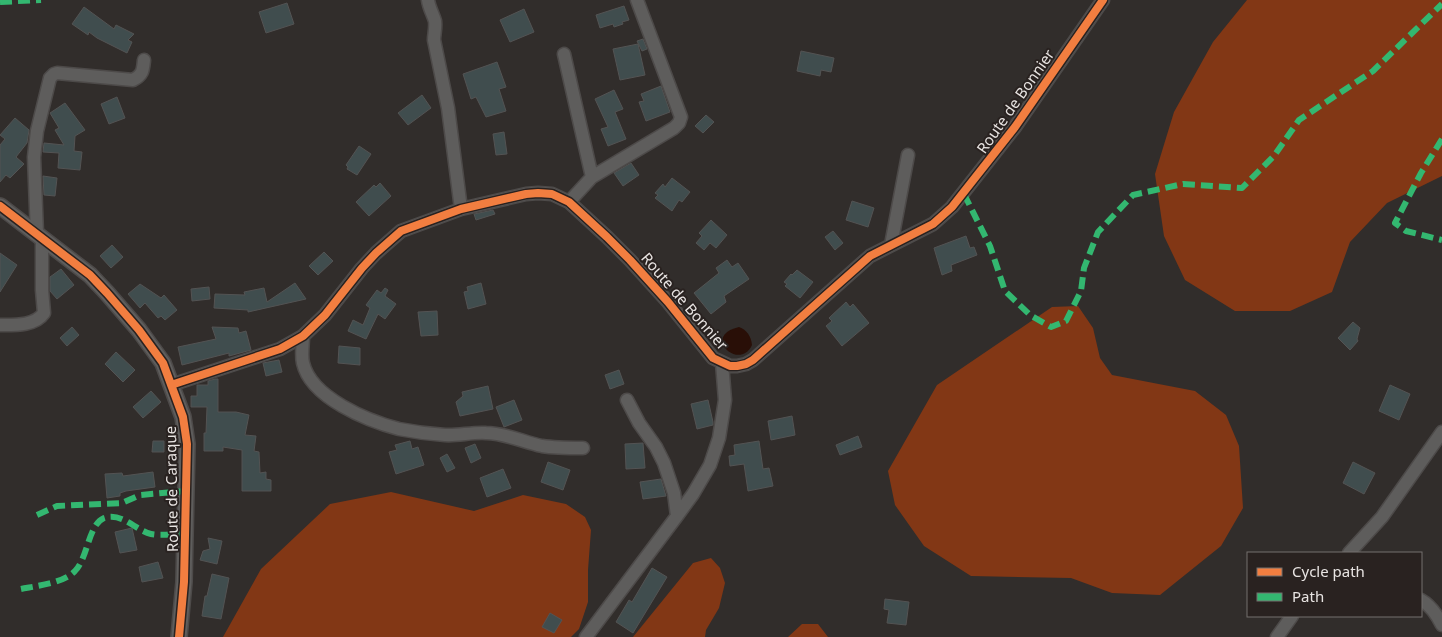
<svg xmlns="http://www.w3.org/2000/svg" width="1442" height="637" viewBox="0 0 1442 637" font-family="'Noto Sans',sans-serif">
	<style>
		.forest { fill: #823715 }
		.water { fill: #290f07 }
		.building { fill: #404d4e; stroke: #535353 }
		.lines { fill: none; stroke-linecap: round; stroke-linejoin: round }
		.minor-casing { stroke: #4d4a49; stroke-width: 15 }
		.tertiary-casing { stroke: #4d4a49; stroke-width: 18 }
		.minor { stroke: #5e5d5c; stroke-width: 12 }
		.tertiary { stroke: #5e5d5c; stroke-width: 15 }
		.quiet { stroke: #33b770; stroke-width: 6; stroke-dasharray: 12 6; stroke-linecap: butt }
		.cycleway-casing { stroke: #292220; stroke-width: 11 }
		.cycleway { stroke: #f27e40; stroke-width: 8 }
		.labels { text-anchor: middle; dominant-baseline: central; stroke-width: 4; stroke-linejoin: round; paint-order: stroke }
		.street-label { font-size: 15px; fill: #e8e4e2; stroke: #292220 }
	</style>
	<rect width="100%" height="100%" fill="#312d2b"/>
	<path class="forest" d="M1247 0H1442V176L1387 203 1350 242 1332 292 1290 311H1235L1185 280 1164 236 1155 174 1174 112 1213 42Z
		M1078 306 1093 328 1100 358 1112 375 1195 391 1226 415 1239 446 1243 508 1221 546 1160 595 1112 593 1071 578 971 576 924 546 895 505 888 471 937 385 1052 307Z
		M391 492 474 511 523 495 566 504 585 517 591 530 588 570V602L579 629 571 637H223L261 569 330 504Z
		M711 558 720 568 725 583 719 608 706 630 705 637H633L693 563Z
		M802 624H818L828 637H788Z"/>
	<path class="water" d="M739 327C747 330 751 336 752 345 740 372 700 336 739 327Z"/>
	<path class="building" d="M287 3 294 24 266 33 259 12Z
		M624 6 629 20 622 22 623 24 614 27 613 24 600 28 596 15Z
		M84 7 114 29 116 25 134 34 128 40 132 42 127 53 97 38 89 32 88 35 72 24Z
		M524 9 534 32 510 42 500 20Z
		M643 39 647 49 642 51 637 41Z
		M638 44 645 75 620 80 613 49Z
		M801 51 834 58 831 72 821 70 820 76 797 71Z
		M497 62 506 87 499 89 506 111 486 117 476 97 471 99 463 74Z
		M661 86 670 112 646 121 639 102 644 101 641 94Z
		M614 90 623 109 615 112 626 139 608 146 601 129 608 127 595 99Z
		M422 95 431 108 408 125 398 113Z
		M117 97 125 118 109 124 101 104Z
		M65 103 85 130 75 136 74 151 82 152 80 170 58 168 59 153 43 152 44 143 64 145 55 130 59 128 50 113Z
		M706 115 714 122 703 133 695 126Z
		M15 118 29 130 27 143 16 157 24 164 10 178 6 175 0 182V145L5 139 0 135Z
		M504 132 507 154 496 155 493 134Z
		M359 146 371 154 357 175 347 169 348 167 346 165Z
		M631 163 639 175 623 186 614 173Z
		M43 176 57 178 55 196 44 195Z
		M672 178 690 192 682 202 679 200 672 211 655 198 658 195 655 193 663 184 665 187Z
		M380 183 391 196 369 216 356 202 374 185 376 187Z
		M852 201 874 208 868 227 846 220Z
		M493 210 495 214 476 220 474 214Z
		M711 220 727 235 716 248 710 243 704 250 696 243 702 236 699 233Z
		M833 231 843 243 835 250 825 237Z
		M966 236 970 248 974 247 977 255 951 265 952 271 942 275 934 248Z
		M112 245 123 257 111 268 100 256Z
		M324 252 333 261 318 275 309 266Z
		M0 253 17 265 0 292Z
		M727 260 732 267 738 263 749 279 724 296 726 302 711 314 694 293 719 273 716 268Z
		M61 269 74 285 57 299 50 291V277Z
		M797 270 813 282 800 298 785 286 787 284 784 282 791 274 792 275Z
		M295 283 306 299 248 312V310L214 308 215 294 245 295 244 292 264 288 267 302Z
		M481 283 486 304 468 309 464 292 468 291 467 287Z
		M140 284 161 298 164 295 177 310 165 320 161 316 158 318 145 303 140 308 128 294Z
		M209 287 210 299 192 301 191 289Z
		M385 288 388 290 385 296 396 304 385 319 378 314 366 339 348 331 353 320 363 325 370 308 366 305 377 290 381 293Z
		M846 302 850 307 853 304 869 323 842 346 826 326 832 321 829 318Z
		M437 311 438 335 421 336 418 312Z
		M1353 322 1360 328 1357 339 1358 341 1350 350 1338 338Z
		M72 327 79 335 67 346 60 338Z
		M212 327 238 328 239 333 246 331 251 350 229 356V353L182 365 178 347 216 339Z
		M339 346 360 348V365L338 363Z
		M116 352 135 370 123 382 105 364Z
		M279 360 282 372 266 376 263 363Z
		M619 370 624 384 610 389 605 375Z
		M215 379H218V412H236L249 415 245 435 256 436 254 451 259 452 260 473 266 472V479L271 480V491H242V450L223 447V451H204V433H206L207 407H191V396H197V385H208V381Z
		M1390 385 1410 394 1399 420 1379 411Z
		M488 386 493 409 460 416 456 402 463 396 462 392Z
		M151 391 161 402 143 418 133 407Z
		M514 400 522 420 504 427 496 407Z
		M708 400 713 422V425L697 429 691 404Z
		M792 416 795 435 771 440 768 421Z
		M858 436 862 447 840 455 836 445Z
		M153 441H164V452H152Z
		M410 441 412 449 418 447 424 465 396 474 389 452 397 450 395 445Z
		M759 441 763 469 769 468 773 486 748 491 744 464 730 466 729 456 735 455 734 445Z
		M643 443 645 468 626 469 625 444Z
		M475 444 481 458 471 463 465 448Z
		M447 454 455 468 447 472 440 458Z
		M548 462 570 470 563 490 541 482Z
		M1353 462 1375 473 1364 494 1343 483Z
		M503 469 511 488 487 497 480 478Z
		M153 472 155 487 126 491 120 493V496L107 498 105 474 122 473 123 476Z
		M661 479 666 496 643 499 640 482Z
		M132 528 137 550 120 553 115 532Z
		M208 538 222 541 217 564 200 560 203 551 210 549Z
		M158 562 163 578 142 582 139 567Z
		M652 568 667 577 633 633 616 622 629 600 632 602Z
		M212 574 229 578 221 619 202 616 205 596H207Z
		M885 599 909 602 906 625 887 623 889 610 884 609Z
		M550 613 562 620 554 633 542 627Z"/>
	<g class="lines">
		<defs>
			<path id="minor" d="M428 0C429 8 433 14 435 21 436 28 434 34 434 40L448 108 461 209
				M564 54 592 177
				M569 202 592 177 674 128 679 123 681 117 637 0
				M37 234 34 157 37 131 50 78 54 74 57 73 133 80C143 75 143 70 144 60
				M891 245 908 155
				M0 325C15 325 35 326 44 313L42 290V237
				M303 336C303 345 301 355 303 363 311 398 368 421 399 429 414 432 429 434 445 435 458 436 472 432 486 433 505 433 523 442 542 446 555 448 569 448 583 448
				M171 385 280 349 303 336 325 315 362 268 376 253 401 231 461 209 526 194 538 193 552 194 569 202 607 237 630 260 668 302 713 358 730 366H737L746 364 753 360 870 256 933 224 952 207 1015 127 1103 0
				M627 400 639 423 656 447 664 463 674 493 677 516
				M1349 553 1382 517 1442 432
				M1421 600C1430 605 1437 615 1442 625
				M586 637 677 516 693 494 710 465 719 438 725 400 722 363
				M1277 637 1292 616"/>
			<path id="tertiary" d="M0 206 90 275 107 293 139 330 163 363 183 417 187 444 184 582 179 637"/>
		</defs>
		<use href="#minor" class="minor-casing"/>
		<use href="#tertiary" class="tertiary-casing"/>
		<use href="#minor" class="minor"/>
		<use href="#tertiary" class="tertiary"/>
		<path class="quiet" d="M0 2 41 0
			M1442 139 1421 173 1395 223 1406 231 1442 240
			M964 194 990 246 1005 291 1030 315 1051 327 1066 321 1081 291 1084 268 1098 232 1133 195 1183 184 1242 188 1274 156 1299 120 1373 71 1442 4
			M37 515 57 506 122 503 140 495 186 491
			M21 589C36 586 64 583 75 571 88 558 88 525 104 518 122 512 135 530 151 534 159 536 176 534 185 533"/>
		<defs>
			<path id="cycleway" d="M0 206 90 275 107 293 139 330 163 363 183 417 187 444 184 582 179 637
				M171 385 280 349 303 336 325 315 362 268 376 253 401 231 461 209 526 194 538 193 552 194 569 202 607 237 630 260 668 302 713 358 730 366H737L746 364 753 360 870 256 933 224 952 207 1015 127 1103 0"/>
		</defs>
		<use href="#cycleway" class="cycleway-casing"/>
		<use href="#cycleway" class="cycleway"/>
	</g>
	<g class="labels">
		<g class="street-label">
			<text transform="translate(1015 101) rotate(-55)">Route de Bonnier</text>
			<text transform="translate(685 301) rotate(49)">Route de Bonnier</text>
			<text transform="translate(171 489) rotate(-91)">Route de Caraque</text>
		</g>
	</g>
	<rect x="1247" y="552" width="175" height="65" fill="#292220" stroke="#75706e"/>
	<rect x="1257" y="568" width="25" height="8" fill="#f27e40" stroke="#75706e"/>
	<text x="1292" y="577" font-size="15" fill="#e8e4e2">Cycle path</text>
	<rect x="1257" y="593" width="25" height="8" fill="#33b770" stroke="#75706e"/>
	<text x="1292" y="602" font-size="15" fill="#e8e4e2">Path</text>
</svg>
